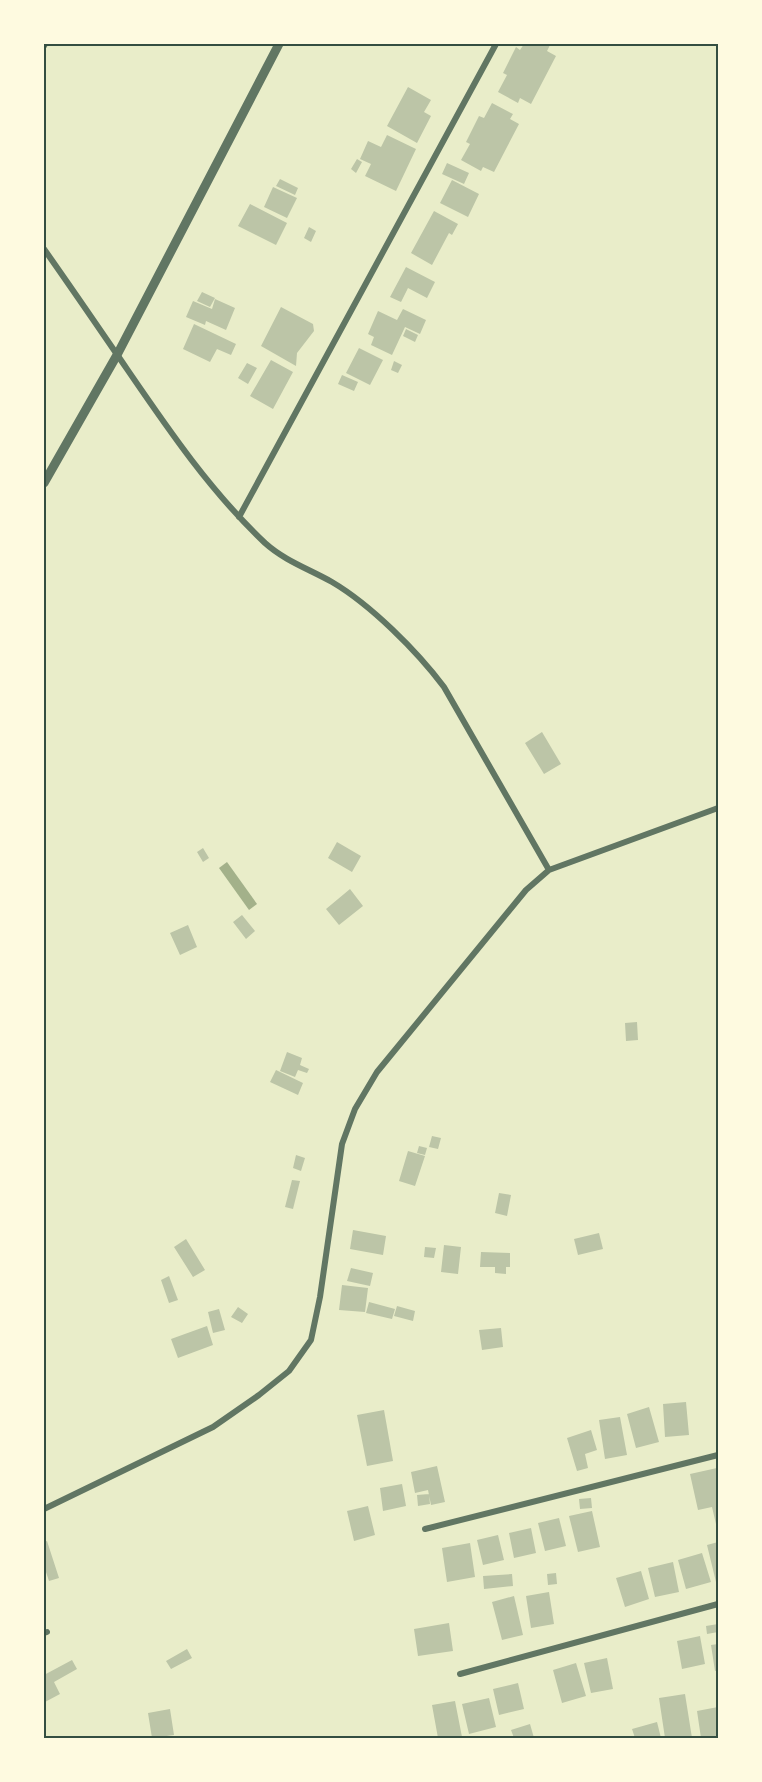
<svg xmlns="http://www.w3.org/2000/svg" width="762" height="1782" viewBox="0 0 762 1782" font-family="'Nunito Sans',sans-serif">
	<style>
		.water { fill: #a3b18a }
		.building { fill: #bcc5a7 }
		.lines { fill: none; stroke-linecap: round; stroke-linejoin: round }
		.minor { stroke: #617663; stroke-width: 6 }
		.tertiary { stroke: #617663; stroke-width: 9 }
		.neatline { fill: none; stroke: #344e41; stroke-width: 2 }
	</style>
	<rect width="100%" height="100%" fill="#e9edc9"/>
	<path class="water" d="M227 862 257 904 249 910 219 868Z"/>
	<path class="building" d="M524 44H546L550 45 547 51 556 56 531 104 520 98 518 103 498 92 507 75 503 73 516 47 520 50Z
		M408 87 431 100 424 112 431 116 417 143 387 126Z
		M492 103 513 114 510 119 519 124 494 172 483 167 481 171 461 160 470 144 466 142 479 116 484 118Z
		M387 135 416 149 396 191 365 176 371 164 360 159 368 141 381 147Z
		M357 159 362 162 356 173 351 169Z
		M447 163 469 173 464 184 442 174Z
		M280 179 298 188 295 195 276 186Z
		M452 180 479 194 468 217 440 203Z
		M273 187 297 198 287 218 264 207Z
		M250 204 287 223 276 245 238 226Z
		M434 211 458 224 452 235 449 233 432 265 411 253Z
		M309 227 316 231 311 242 304 238Z
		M406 267 435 282 427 298 408 288 401 302 390 297Z
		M202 292 215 298 210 307 197 301Z
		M215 299 235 308 226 330 206 321 205 325 186 317 193 301 212 309Z
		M281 307 313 324 314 331 297 353 296 366 261 346Z
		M403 309 426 320 420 334 405 327 392 355 371 345 374 337 368 334 378 311 397 320Z
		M194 324 236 344 231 355 217 349 210 362 183 349Z
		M406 329 418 335 415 342 403 336Z
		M359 348 383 360 370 385 346 373Z
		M271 360 293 372 273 409 250 396Z
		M394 361 402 365 398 373 391 370Z
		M247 363 257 368 248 384 238 378Z
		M342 375 358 382 354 391 338 384Z
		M542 732 561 764 544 774 525 743Z
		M337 842 361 856 352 872 328 858Z
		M203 848 209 858 203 862 197 852Z
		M350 889 363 906 339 925 326 909Z
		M242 915 255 931 246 939 233 922Z
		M188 925 197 947 180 955 170 933Z
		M637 1022 638 1040 626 1041 625 1023Z
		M287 1052 302 1058 300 1065 309 1069 307 1073 298 1070 295 1077 280 1071Z
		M276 1070 303 1083 298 1095 270 1082Z
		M432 1136 441 1138 438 1149 429 1147Z
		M419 1146 427 1148 425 1155 417 1153Z
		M408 1151 425 1156 415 1186 399 1181Z
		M296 1155 305 1158 301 1171 293 1168Z
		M292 1180 300 1181 293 1209 285 1207Z
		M499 1193 511 1195 507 1216 495 1213Z
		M353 1230 386 1236 383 1255 350 1249Z
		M599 1233 603 1249 578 1255 574 1239Z
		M186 1239 205 1270 193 1277 174 1247Z
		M444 1245 461 1247 458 1274 441 1272Z
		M425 1247 436 1248 434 1258 424 1257Z
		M481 1252 510 1253V1267H506V1274L495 1273V1267H480Z
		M351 1268 373 1273 370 1286 347 1281Z
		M169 1276 178 1300 169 1303 161 1280Z
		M342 1285 368 1288 365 1312 339 1310Z
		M369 1302 395 1309 392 1319 366 1313Z
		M397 1306 415 1311 413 1321 394 1316Z
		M238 1307 248 1314 242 1323 231 1317Z
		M219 1309 225 1330 213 1333 208 1312Z
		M207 1326 213 1345 178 1358 171 1339Z
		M501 1328 503 1347 482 1350 479 1330Z
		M686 1402 689 1435 665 1437 663 1404Z
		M649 1407 659 1442 636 1448 627 1414Z
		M384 1410 393 1461 367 1466 357 1415Z
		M620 1417 627 1455 605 1459 599 1420Z
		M591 1430 597 1450 585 1454 588 1468 577 1471 567 1438Z
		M437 1466 445 1502 431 1505 428 1490 415 1493 411 1472Z
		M717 1468 718 1476V1524H716L712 1507 698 1510 690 1474Z
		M402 1484 406 1506 383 1511 380 1488Z
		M429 1494 430 1504 418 1506 417 1495Z
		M591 1498 592 1508 580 1509 579 1499Z
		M368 1506 375 1535 354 1541 347 1511Z
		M592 1511 600 1547 578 1552 569 1516Z
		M559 1518 566 1546 545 1551 538 1523Z
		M531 1528 536 1553 514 1558 509 1533Z
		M498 1535 504 1560 483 1565 477 1540Z
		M47 1541 59 1578 49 1581 44 1566V1542Z
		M718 1542V1581L716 1582 707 1545Z
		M470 1543 475 1577 447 1582 442 1548Z
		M702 1553 711 1582 686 1589 678 1560Z
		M673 1562 679 1592 655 1597 648 1568Z
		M641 1571 649 1599 625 1607 616 1578Z
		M556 1573 557 1584 548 1585 547 1574Z
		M512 1574 513 1586 484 1589 483 1576Z
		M549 1592 554 1624 531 1628 526 1596Z
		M514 1596 523 1635 502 1640 492 1602Z
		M449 1623 453 1651 418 1656 414 1629Z
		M718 1624V1632L707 1634 706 1626Z
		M700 1636 705 1664 682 1669 677 1641Z
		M718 1644V1670L715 1671 711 1645Z
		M187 1649 192 1658 171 1669 166 1661Z
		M607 1658 613 1689 591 1693 584 1663Z
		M72 1660 77 1669 54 1682 60 1694 45 1702 44 1675Z
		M576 1663 586 1696 562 1703 553 1670Z
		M518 1683 524 1709 499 1715 493 1689Z
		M685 1694 692 1738H665L659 1698Z
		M489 1698 496 1727 469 1734 462 1704Z
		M455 1701 462 1737 438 1738 432 1705Z
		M718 1707V1738H701L697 1711Z
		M170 1709 174 1735 152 1738 148 1713Z
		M657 1722 661 1738H635L632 1729Z
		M530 1724 534 1738H514L511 1730Z"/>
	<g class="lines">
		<path class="minor" d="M44 46 45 44
			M44 249C68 283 92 318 116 353 162 420 206 487 265 543 285 561 309 569 332 582 371 605 417 651 444 687L549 870
			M239 517 496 44
			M44 1509 213 1427 259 1395 289 1371 311 1340 320 1297 342 1144 355 1109 377 1072 526 890 549 870 718 808
			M425 1529 718 1455
			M44 1633 47 1632
			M460 1674 718 1604"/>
		<path class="tertiary" d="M44 483 117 355 279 44"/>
	</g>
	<rect width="762" height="1782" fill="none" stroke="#fefae0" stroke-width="90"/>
	<rect x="45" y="45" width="672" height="1692" class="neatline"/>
</svg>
